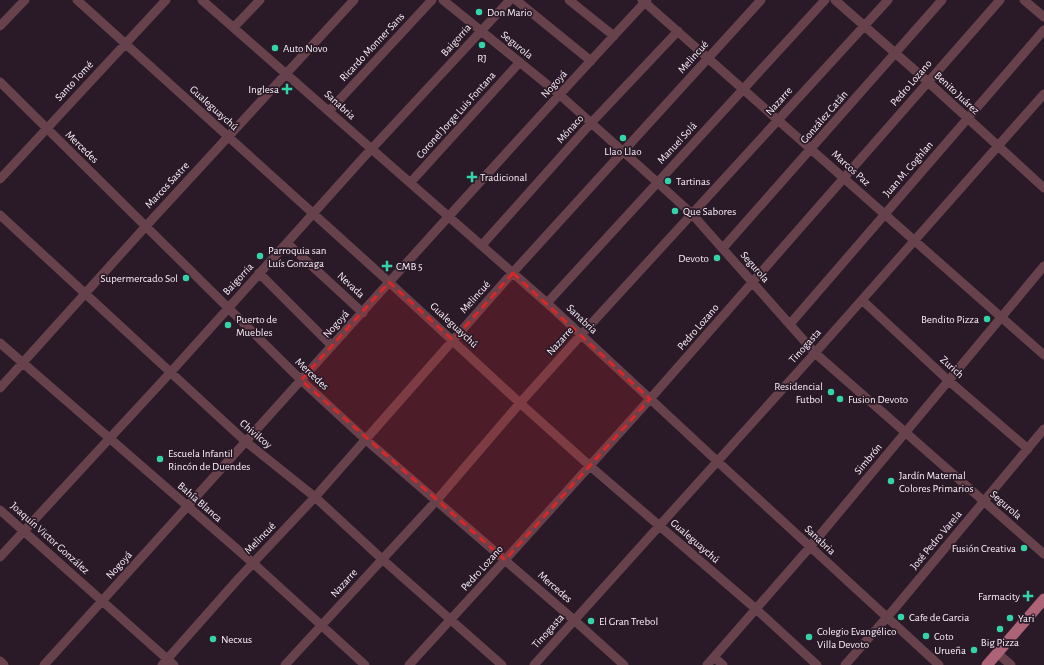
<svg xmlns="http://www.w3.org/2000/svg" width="1044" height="665" viewBox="0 0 1044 665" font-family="'Alegreya Sans',sans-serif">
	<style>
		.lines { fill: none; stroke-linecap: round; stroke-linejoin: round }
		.minor { stroke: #67424c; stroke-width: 9 }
		.major { stroke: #ac6277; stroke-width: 11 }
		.marked { fill: #d62828; fill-opacity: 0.2; stroke: #d62828; stroke-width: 3; stroke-dasharray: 8 5; stroke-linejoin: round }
		.poi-dot { fill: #34d4a8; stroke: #2a1a28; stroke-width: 1.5 }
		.labels { text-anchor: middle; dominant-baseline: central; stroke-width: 3.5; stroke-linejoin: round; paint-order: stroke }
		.poi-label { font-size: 11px; fill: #faeef8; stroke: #2a1a28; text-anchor: start }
		.street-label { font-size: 11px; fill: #faeef8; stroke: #2a1a28 }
	</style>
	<rect width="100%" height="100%" fill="#2a1a28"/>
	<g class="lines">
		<path class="minor" d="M77 0 389 282 520 403 590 466 756 609 817 665
			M202 0 547 303 717 461 939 665
			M443 0 560 95 657 182 692 214 815 353 1044 554
			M516 0 591 61
			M569 0 614 36
			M642 0 1044 355
			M835 0 927 81 1044 188
			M1024 0 1044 17
			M0 26 25 0
			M234 27 260 0
			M0 82 301 380 365 439 574 620 624 665
			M329 111 432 0
			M0 179 166 0
			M410 183 519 63
			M0 215 245 441 315 497 382 559 502 665
			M287 243 363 313
			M482 245 591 123 678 31
			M723 248 942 0
			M259 273 332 346
			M862 300 949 381 1028 449
			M547 303 825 0
			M790 324 1044 30
			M0 343 253 563 365 665
			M0 388 146 226 354 0
			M0 510 174 665
			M0 557 170 373 363 158 510 0
			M997 653 1011 665
			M714 657 723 665
			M0 661 4 665
			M44 665C245 444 443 219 647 0
			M162 665 239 578 315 497 506 280 761 0
			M285 665 436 501 520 403 581 335 888 0
			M409 665 505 560 650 399 1000 0
			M534 665 815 353 1044 94
			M707 665 810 547 1044 266
			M845 665 895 608 1044 429"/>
		<path class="major" d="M987 665 1044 599"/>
	</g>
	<path class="marked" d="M513 273 650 399 505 560 301 380 389 282 453 340Z"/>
	<g class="poi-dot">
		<circle cx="479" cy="12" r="4"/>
		<circle cx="482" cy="45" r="4"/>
		<circle cx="275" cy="48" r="4"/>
		<path d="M285 83h4v4h4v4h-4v4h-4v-4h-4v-4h4z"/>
		<circle cx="623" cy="138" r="4"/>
		<path d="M470 171h4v4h4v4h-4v4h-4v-4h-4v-4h4z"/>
		<circle cx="668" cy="181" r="4"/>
		<circle cx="675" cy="211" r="4"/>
		<circle cx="260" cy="256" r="4"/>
		<circle cx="717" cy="258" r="4"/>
		<path d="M385 260h4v4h4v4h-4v4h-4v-4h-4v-4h4z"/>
		<circle cx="186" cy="278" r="4"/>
		<circle cx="987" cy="319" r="4"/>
		<circle cx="228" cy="325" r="4"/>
		<circle cx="831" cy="392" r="4"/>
		<circle cx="840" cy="399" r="4"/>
		<circle cx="160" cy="459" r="4"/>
		<circle cx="891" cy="481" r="4"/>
		<circle cx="1024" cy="548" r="4"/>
		<path d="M1026 590h4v4h4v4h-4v4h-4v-4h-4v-4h4z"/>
		<circle cx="901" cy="617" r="4"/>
		<circle cx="1010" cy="618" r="4"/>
		<circle cx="591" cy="621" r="4"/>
		<circle cx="1000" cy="629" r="4"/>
		<circle cx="926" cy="636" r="4"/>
		<circle cx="809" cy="637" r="4"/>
		<circle cx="213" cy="639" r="4"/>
		<circle cx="974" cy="650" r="4"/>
	</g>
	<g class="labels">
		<g class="poi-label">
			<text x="487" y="12">Don Mario</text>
			<text x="283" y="48">Auto Novo</text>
			<text x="482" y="58" text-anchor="middle">RJ</text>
			<text x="279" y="89" text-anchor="end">Inglesa</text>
			<text x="623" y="151" text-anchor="middle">Llao Llao</text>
			<text x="480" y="177">Tradicional</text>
			<text x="676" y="181">Tartinas</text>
			<text x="683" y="211">Que Sabores</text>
			<text x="268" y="250">Parroquia san<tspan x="268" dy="13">Luís Gonzaga</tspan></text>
			<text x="709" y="258" text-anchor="end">Devoto</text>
			<text x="396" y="266">CMB 5</text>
			<text x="178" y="278" text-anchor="end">Supermercado Sol</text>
			<text x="236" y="319">Puerto de<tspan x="236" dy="13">Muebles</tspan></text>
			<text x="979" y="319" text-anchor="end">Bendito Pizza</text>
			<text x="823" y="386" text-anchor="end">Residencial<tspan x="823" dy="13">Futbol</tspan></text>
			<text x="848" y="399">Fusion Devoto</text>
			<text x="168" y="453">Escuela Infantil<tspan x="168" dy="13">Rincón de Duendes</tspan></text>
			<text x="899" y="475">Jardín Maternal<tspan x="899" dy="13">Colores Primarios</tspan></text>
			<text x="1016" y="548" text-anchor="end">Fusión Creativa</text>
			<text x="1020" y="596" text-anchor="end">Farmacity</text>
			<text x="909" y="617">Cafe de Garcia</text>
			<text x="1018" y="618">Yari</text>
			<text x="599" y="621">El Gran Trebol</text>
			<text x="817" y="631">Colegio Evangélico<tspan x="817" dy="13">Villa Devoto</tspan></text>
			<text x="934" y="636">Coto</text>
			<text x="221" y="639">Necxus</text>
			<text x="1000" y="642" text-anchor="middle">Big Pizza</text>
			<text x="966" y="650" text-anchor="end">Urueña</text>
		</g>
		<g class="street-label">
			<text transform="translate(456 40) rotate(-48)">Baigorria</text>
			<text transform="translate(517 45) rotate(39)">Segurola</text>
			<text transform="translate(372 47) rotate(-47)">Ricardo Monner Sans</text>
			<text transform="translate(693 57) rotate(-48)">Melincué</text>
			<text transform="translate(74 81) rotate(-47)">Santo Tomé</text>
			<text transform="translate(911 83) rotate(-49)">Pedro Lozano</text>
			<text transform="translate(554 84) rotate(-48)">Nogoyá</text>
			<text transform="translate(957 93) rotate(43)">Benito Juárez</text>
			<text transform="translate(779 101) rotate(-48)">Nazarre</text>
			<text transform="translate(340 105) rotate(42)">Sanabria</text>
			<text transform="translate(214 108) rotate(42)">Gualeguaychú</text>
			<text transform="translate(456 115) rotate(-48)">Coronel Jorge Luis Fontana</text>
			<text transform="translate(824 117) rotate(-49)">González Catán</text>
			<text transform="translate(570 129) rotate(-48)">Mónaco</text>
			<text transform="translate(677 143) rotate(-47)">Manuel Solá</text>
			<text transform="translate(82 147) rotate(44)">Mercedes</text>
			<text transform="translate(851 168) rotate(42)">Marcos Paz</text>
			<text transform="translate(908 169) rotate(-49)">Juan M. Coghlan</text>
			<text transform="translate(167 185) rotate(-47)">Marcos Sastre</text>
			<text transform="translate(755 267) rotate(49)">Segurola</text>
			<text transform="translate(238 279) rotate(-47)">Baigorria</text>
			<text transform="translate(351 285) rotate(43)">Nevada</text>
			<text transform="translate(475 297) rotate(-48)">Melincué</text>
			<text transform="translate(582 319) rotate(43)">Sanabria</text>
			<text transform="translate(336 324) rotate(-48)">Nogoyá</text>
			<text transform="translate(454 325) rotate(43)">Gualeguaychú</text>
			<text transform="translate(698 327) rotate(-49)">Pedro Lozano</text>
			<text transform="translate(560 341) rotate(-48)">Nazarre</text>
			<text transform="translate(805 346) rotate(-48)">Tinogasta</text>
			<text transform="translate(952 367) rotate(42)">Zurich</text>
			<text transform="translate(312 374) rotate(43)">Mercedes</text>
			<text transform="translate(256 434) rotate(40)">Chivilcoy</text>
			<text transform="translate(868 459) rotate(-50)">Simbrón</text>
			<text transform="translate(200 502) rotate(41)">Bahía Blanca</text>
			<text transform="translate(1006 505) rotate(41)">Segurola</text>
			<text transform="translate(50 538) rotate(42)">Joaquín Victor González</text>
			<text transform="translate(260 538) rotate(-46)">Melincué</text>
			<text transform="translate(820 540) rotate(43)">Sanabria</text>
			<text transform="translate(936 540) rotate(-50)">José Pedro Varela</text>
			<text transform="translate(695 541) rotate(41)">Gualeguaychú</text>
			<text transform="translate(119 565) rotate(-48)">Nogoyá</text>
			<text transform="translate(482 568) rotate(-48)">Pedro Lozano</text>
			<text transform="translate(344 583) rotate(-48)">Nazarre</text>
			<text transform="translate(555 587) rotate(41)">Mercedes</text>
			<text transform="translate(548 631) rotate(-48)">Tinogasta</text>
		</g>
	</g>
</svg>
